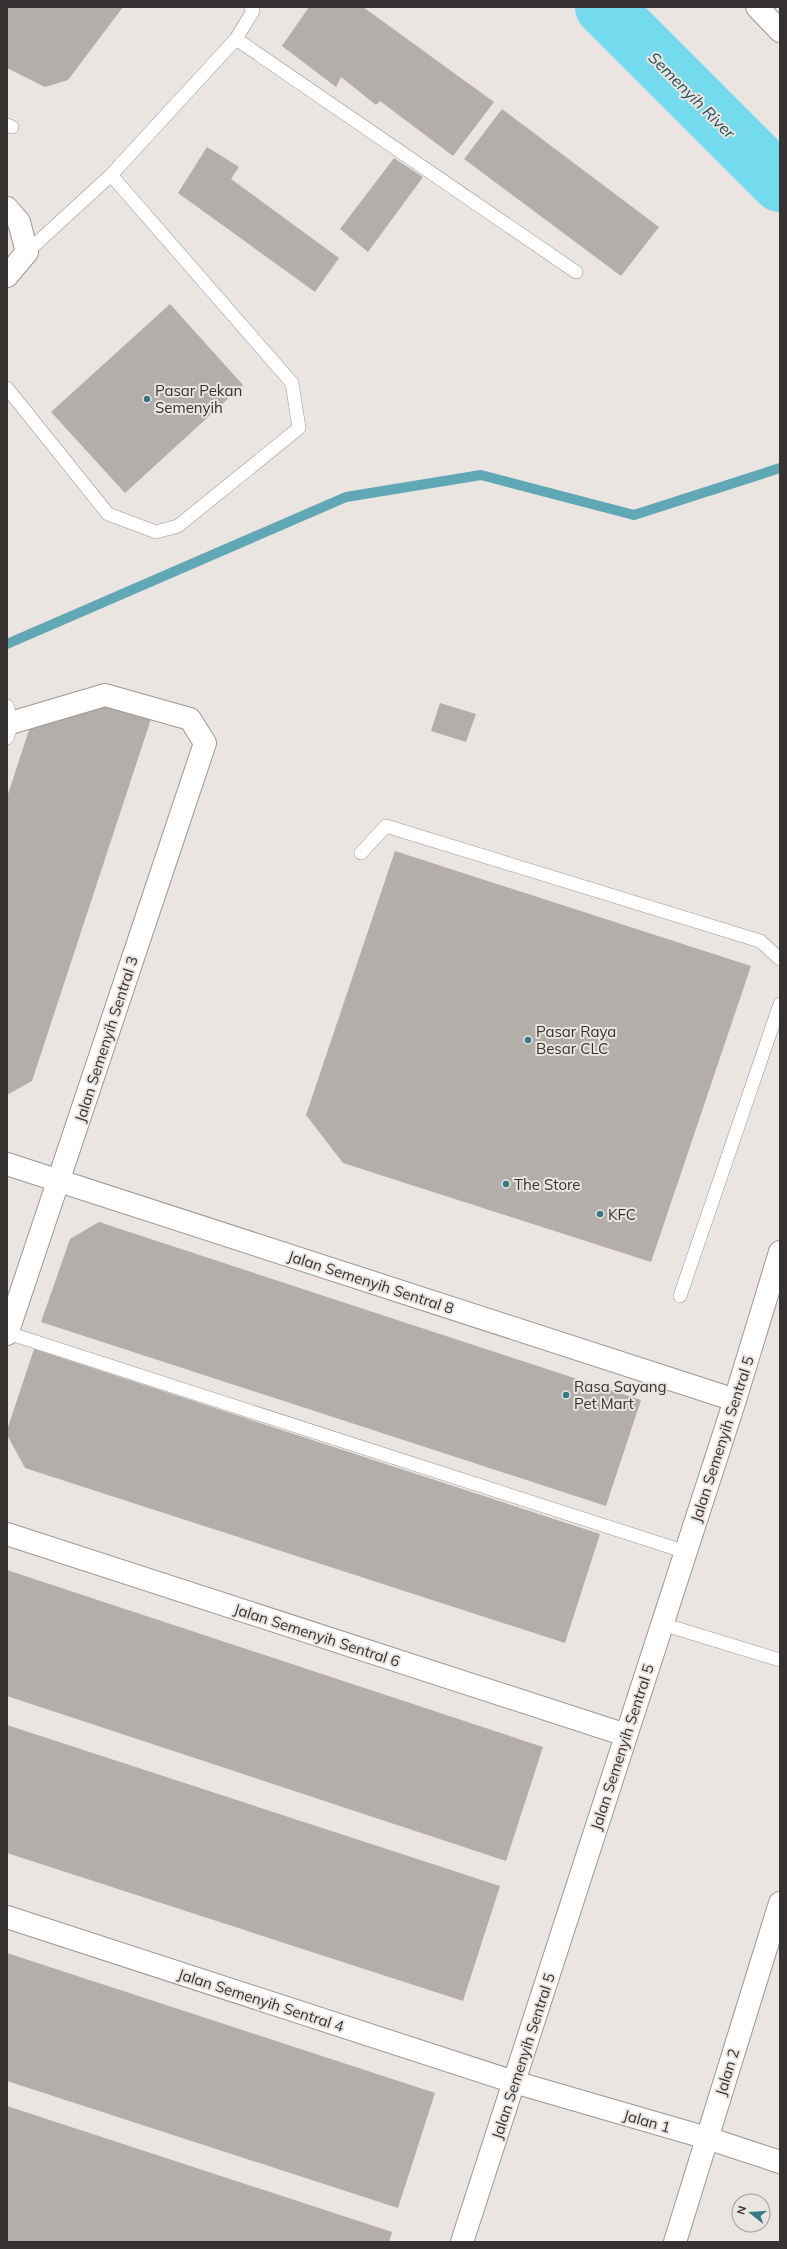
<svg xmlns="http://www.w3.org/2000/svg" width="787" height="2249" viewBox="0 0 787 2249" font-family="Mulish,sans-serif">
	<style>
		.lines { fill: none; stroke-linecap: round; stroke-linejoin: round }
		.stream { stroke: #61a8b6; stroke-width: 10 }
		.river { stroke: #74dbef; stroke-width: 58 }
		.building { fill: #b4aeab }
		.lane-casing { stroke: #9d9794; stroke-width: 14 }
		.street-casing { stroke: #9d9794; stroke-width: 24 }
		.secondary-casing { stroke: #9d9794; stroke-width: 24 }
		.lane { stroke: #fff; stroke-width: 13 }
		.street { stroke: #fff; stroke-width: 22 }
		.secondary { stroke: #fff; stroke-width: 22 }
		.poi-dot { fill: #337986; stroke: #ebe5e1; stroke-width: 1.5 }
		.labels { text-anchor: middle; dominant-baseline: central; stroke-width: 4; stroke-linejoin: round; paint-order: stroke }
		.poi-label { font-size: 15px; fill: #353231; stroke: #ebe5e1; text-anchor: start }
		.street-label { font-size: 15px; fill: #353231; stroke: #ebe5e1 }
		.water-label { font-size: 16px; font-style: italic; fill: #1f4d56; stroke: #ebe5e1 }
	</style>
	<rect width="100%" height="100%" fill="#ebe5e1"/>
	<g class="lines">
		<path class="stream" d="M7 644 346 497 481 475 634 515 780 468"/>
		<path class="river" d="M604 7 780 183"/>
	</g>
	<path class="building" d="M7 7H123L68 80 45 87 7 68Z
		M309 7H363L494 102 453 156 380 101 376 105 341 77 336 87 282 46Z
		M502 109 659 227 621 276 464 159Z
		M207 147 239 167 231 179 339 258 315 292 178 193Z
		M394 158 423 177 368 252 340 229Z
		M170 304 243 385 125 493 51 412Z
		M105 695 153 713 32 1081 7 1095V797L30 727Z
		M440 703 476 714 466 742 431 731Z
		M395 851 751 966 651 1262 343 1163 306 1115Z
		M99 1222 641 1400 606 1506 41 1322 70 1239Z
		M34 1349 600 1534 565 1643 25 1468 7 1435V1430Z
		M7 1570 543 1747 506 1861 7 1696Z
		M7 1725 500 1886 463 2001 7 1853Z
		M7 1953 435 2093 398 2208 7 2081Z
		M7 2106 392 2232 389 2242H7Z"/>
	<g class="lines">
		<defs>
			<path id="lane" d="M236 39 576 272
				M7 125 12 127
				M27 252 111 175 236 39 253 11 251 7
				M7 388 108 514 156 532 178 526 299 428 292 383 111 175
				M7 706 12 722 7 738
				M361 853 386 826 760 941 780 959
				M680 1296 780 1004
				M8 1333 686 1552
				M662 1624 780 1660"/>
			<path id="street" d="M757 7 780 31
				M7 724 105 695 190 719 205 743 7 1334
				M7 1164 735 1400
				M7 1534 626 1735
				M7 1917 514 2082 707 2138 780 2162
				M462 2242 735 1400 780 1252
				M675 2242 780 1903"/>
			<path id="secondary" d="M7 208 19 222 27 252 7 276"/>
		</defs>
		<use href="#lane" class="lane-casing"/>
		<use href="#street" class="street-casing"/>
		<use href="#secondary" class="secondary-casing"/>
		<use href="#lane" class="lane"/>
		<use href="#street" class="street"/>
		<use href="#secondary" class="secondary"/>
	</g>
	<g class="poi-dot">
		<circle cx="147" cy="399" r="4"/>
		<circle cx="528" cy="1040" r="4"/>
		<circle cx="506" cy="1184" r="4"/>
		<circle cx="600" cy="1214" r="4"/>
		<circle cx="566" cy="1395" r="4"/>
	</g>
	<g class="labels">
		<g class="poi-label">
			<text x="155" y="390">Pasar Pekan<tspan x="155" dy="17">Semenyih</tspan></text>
			<text x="536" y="1031">Pasar Raya<tspan x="536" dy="17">Besar CLC</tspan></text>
			<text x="514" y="1184">The Store</text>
			<text x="608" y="1214">KFC</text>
			<text x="574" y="1386">Rasa Sayang<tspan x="574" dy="17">Pet Mart</tspan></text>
		</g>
		<g class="street-label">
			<text transform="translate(106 1039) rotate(-72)">Jalan Semenyih Sentral 3</text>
			<text transform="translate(371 1282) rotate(18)">Jalan Semenyih Sentral 8</text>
			<text transform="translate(722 1439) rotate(-72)">Jalan Semenyih Sentral 5</text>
			<text transform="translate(317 1635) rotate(18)">Jalan Semenyih Sentral 6</text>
			<text transform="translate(622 1747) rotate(-72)">Jalan Semenyih Sentral 5</text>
			<text transform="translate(261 2000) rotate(18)">Jalan Semenyih Sentral 4</text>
			<text transform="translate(523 2056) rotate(-72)">Jalan Semenyih Sentral 5</text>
			<text transform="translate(727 2072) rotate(-73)">Jalan 2</text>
			<text transform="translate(647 2121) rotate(16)">Jalan 1</text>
		</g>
		<g class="water-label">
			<text transform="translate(692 95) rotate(45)">Semenyih River</text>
		</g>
	</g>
	<rect width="787" height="2249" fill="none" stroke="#353231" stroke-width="16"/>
	<g transform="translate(751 2213) rotate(287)"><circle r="19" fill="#ebe5e1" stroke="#a29d9b"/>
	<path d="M0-3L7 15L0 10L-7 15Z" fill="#337986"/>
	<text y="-6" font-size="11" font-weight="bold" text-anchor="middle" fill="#353231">N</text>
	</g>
</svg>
